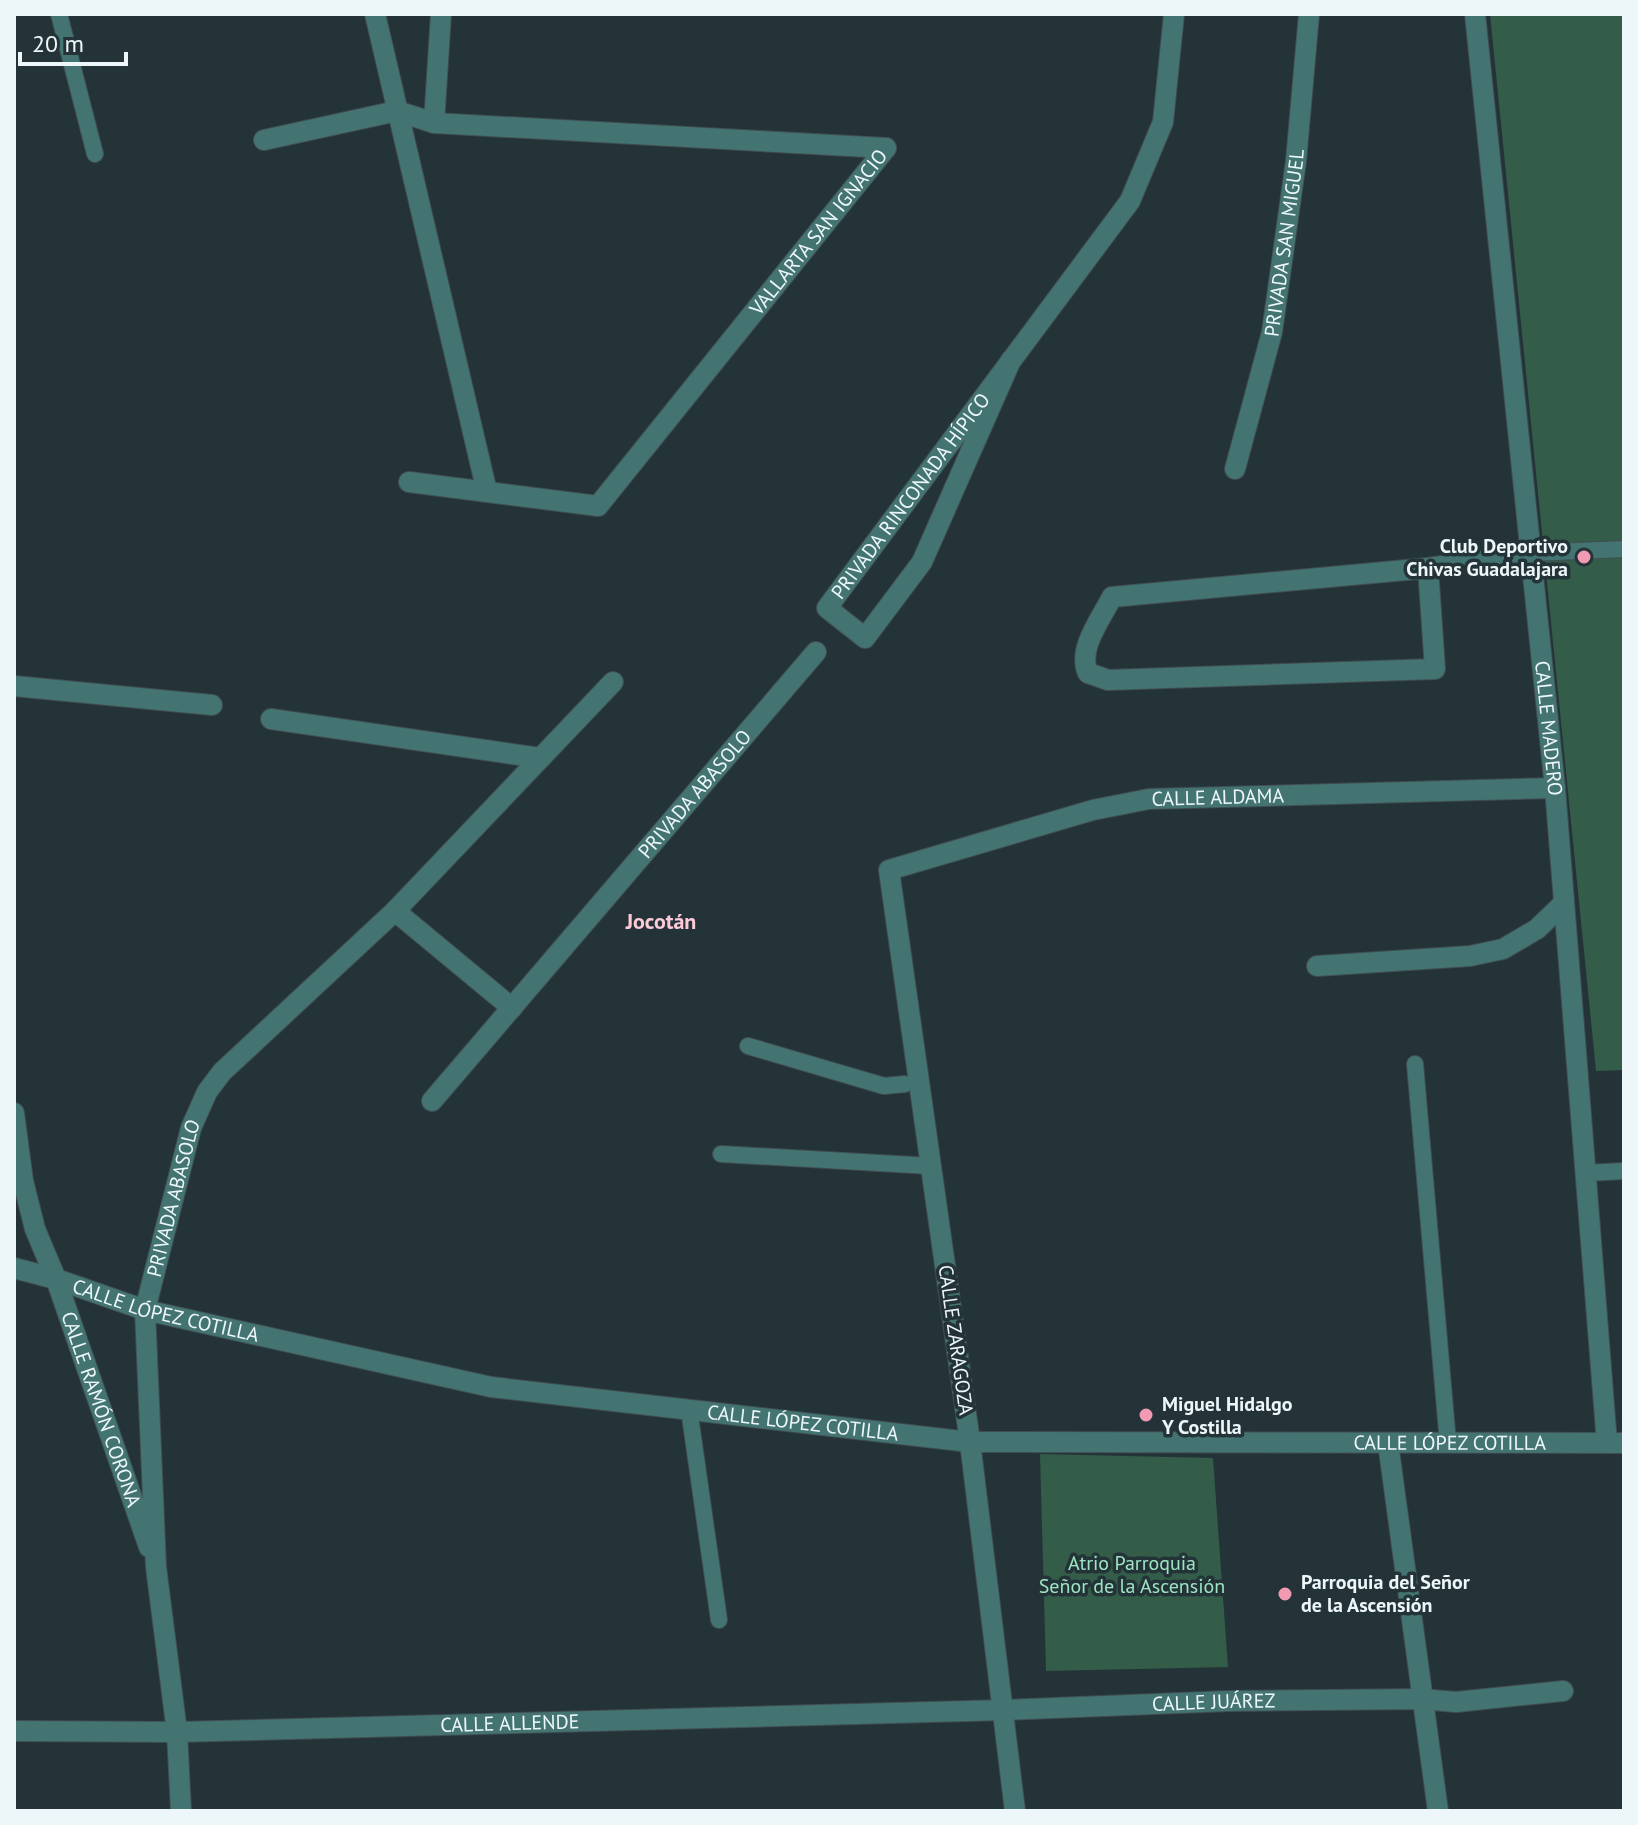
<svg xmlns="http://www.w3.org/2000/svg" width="1638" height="1825" viewBox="0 0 1638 1825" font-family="'PT Sans',sans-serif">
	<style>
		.green { fill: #335c49 }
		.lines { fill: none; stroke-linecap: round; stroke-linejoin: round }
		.service-casing { stroke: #404e53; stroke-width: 18 }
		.minor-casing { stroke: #404e53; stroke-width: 22 }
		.service { stroke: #447471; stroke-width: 16 }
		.minor { stroke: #447471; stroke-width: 20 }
		.poi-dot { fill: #f19ab3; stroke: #243338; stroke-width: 3 }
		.labels { text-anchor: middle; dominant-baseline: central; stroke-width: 7; stroke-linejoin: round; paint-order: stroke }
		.street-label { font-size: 20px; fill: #edf7fa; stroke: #243338 }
		.poi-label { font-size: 20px; font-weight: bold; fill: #edf7fa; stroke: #243338; text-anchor: start }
		.park-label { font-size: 20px; fill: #9de4c2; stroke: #243338 }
		.neighbourhood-label { font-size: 22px; font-weight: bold; fill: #fdcad7; stroke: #243338 }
	</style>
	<rect width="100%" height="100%" fill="#243338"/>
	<path class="green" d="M1490 14H1624V1070L1596 1071Z
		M1040 1454 1213 1458 1228 1667 1046 1671Z"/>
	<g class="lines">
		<defs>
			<path id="service" d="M59 14 95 154
				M1532 553 1624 549
				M748 1046 884 1086 905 1084
				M1415 1064 1448 1443
				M721 1154 931 1166
				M1586 1173 1624 1171
				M689 1409 719 1620"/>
			<g id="minor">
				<path d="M375 14 487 492"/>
				<path id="s1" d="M1475 14 1555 788 1607 1443"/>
				<path d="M434 123 441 14"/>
				<path d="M264 140 397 111 434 123 886 148"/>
				<path id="s2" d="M1011 360 922 562 865 638 827 608 1130 201 1163 122 1174 14"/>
				<path id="s3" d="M1235 469 1272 332 1296 161 1309 14"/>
				<path id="s4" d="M409 482 598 506 886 148"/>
				<path d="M1428 568 1435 669 1108 680 1088 673C1077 649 1101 619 1112 597L1428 568 1532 553"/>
				<path d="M14 686 212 705"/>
				<path d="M271 719 540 758"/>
				<path d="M395 911 512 1008"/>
				<path d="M1317 966 1470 956 1503 949 1537 929 1564 903"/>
				<path id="s5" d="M432 1101 816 652"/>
				<path id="s6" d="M14 1113 23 1181 35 1229 56 1279 149 1547"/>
				<path id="s7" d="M14 1268 56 1279 145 1310 491 1387 970 1442 1624 1443"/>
				<path d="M1388 1443 1438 1811"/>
				<path id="s8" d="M14 1731 177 1732 1005 1710 1229 1701 1421 1699 1456 1702 1563 1691"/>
				<path id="s9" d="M181 1811 177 1732 156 1567 145 1310 191 1128 207 1092 222 1072 395 911 613 682"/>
				<path id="s10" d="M1015 1811 970 1442 889 870 1093 810 1149 799 1555 788"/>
			</g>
		</defs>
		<use href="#service" class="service-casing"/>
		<use href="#minor" class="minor-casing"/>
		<use href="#service" class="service"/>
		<use href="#minor" class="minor"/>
	</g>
	<g class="poi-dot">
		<circle cx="1584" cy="557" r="8"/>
		<circle cx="1146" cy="1415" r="8"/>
		<circle cx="1285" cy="1594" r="8"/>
	</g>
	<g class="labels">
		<g class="street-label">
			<text stroke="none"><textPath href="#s4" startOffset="542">VALLARTA SAN IGNACIO</textPath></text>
			<text stroke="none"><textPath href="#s3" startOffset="232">PRIVADA SAN MIGUEL</textPath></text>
			<text stroke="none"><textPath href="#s2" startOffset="504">PRIVADA RINCONADA HÍPICO</textPath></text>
			<text stroke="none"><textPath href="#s1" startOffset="718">CALLE MADERO</textPath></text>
			<text stroke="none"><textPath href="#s5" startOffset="404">PRIVADA ABASOLO</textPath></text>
			<text stroke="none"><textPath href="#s10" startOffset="1288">CALLE ALDAMA</textPath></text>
			<text stroke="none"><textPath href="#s9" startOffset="618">PRIVADA ABASOLO</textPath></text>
			<text stroke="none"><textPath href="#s7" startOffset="158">CALLE LÓPEZ COTILLA</textPath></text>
			<text transform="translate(956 1340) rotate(82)">CALLE ZARAGOZA</text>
			<text stroke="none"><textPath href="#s6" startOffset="310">CALLE RAMÓN CORONA</textPath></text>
			<text stroke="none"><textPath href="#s7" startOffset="806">CALLE LÓPEZ COTILLA</textPath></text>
			<text stroke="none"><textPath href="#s7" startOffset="1454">CALLE LÓPEZ COTILLA</textPath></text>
			<text stroke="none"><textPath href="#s8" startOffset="1200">CALLE JUÁREZ</textPath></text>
			<text stroke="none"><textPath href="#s8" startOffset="496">CALLE ALLENDE</textPath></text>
		</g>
		<g class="poi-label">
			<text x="1568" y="546" text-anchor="end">Club Deportivo<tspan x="1568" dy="23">Chivas Guadalajara</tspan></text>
			<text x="1162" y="1404">Miguel Hidalgo<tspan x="1162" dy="23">Y Costilla</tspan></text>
			<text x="1301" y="1582">Parroquia del Señor<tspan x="1301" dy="23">de la Ascensión</tspan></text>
		</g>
		<g class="park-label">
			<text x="1132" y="1563">Atrio Parroquia<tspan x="1132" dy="23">Señor de la Ascensión</tspan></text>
		</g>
		<g class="neighbourhood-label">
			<text x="661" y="921">Jocotán</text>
		</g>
	</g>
	<rect width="1638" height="1825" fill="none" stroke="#edf7fa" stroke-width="32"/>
	<path d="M20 52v12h106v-12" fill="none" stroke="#edf7fa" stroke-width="4"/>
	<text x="32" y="52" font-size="24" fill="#edf7fa" stroke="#243338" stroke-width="6" paint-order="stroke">20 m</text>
</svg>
